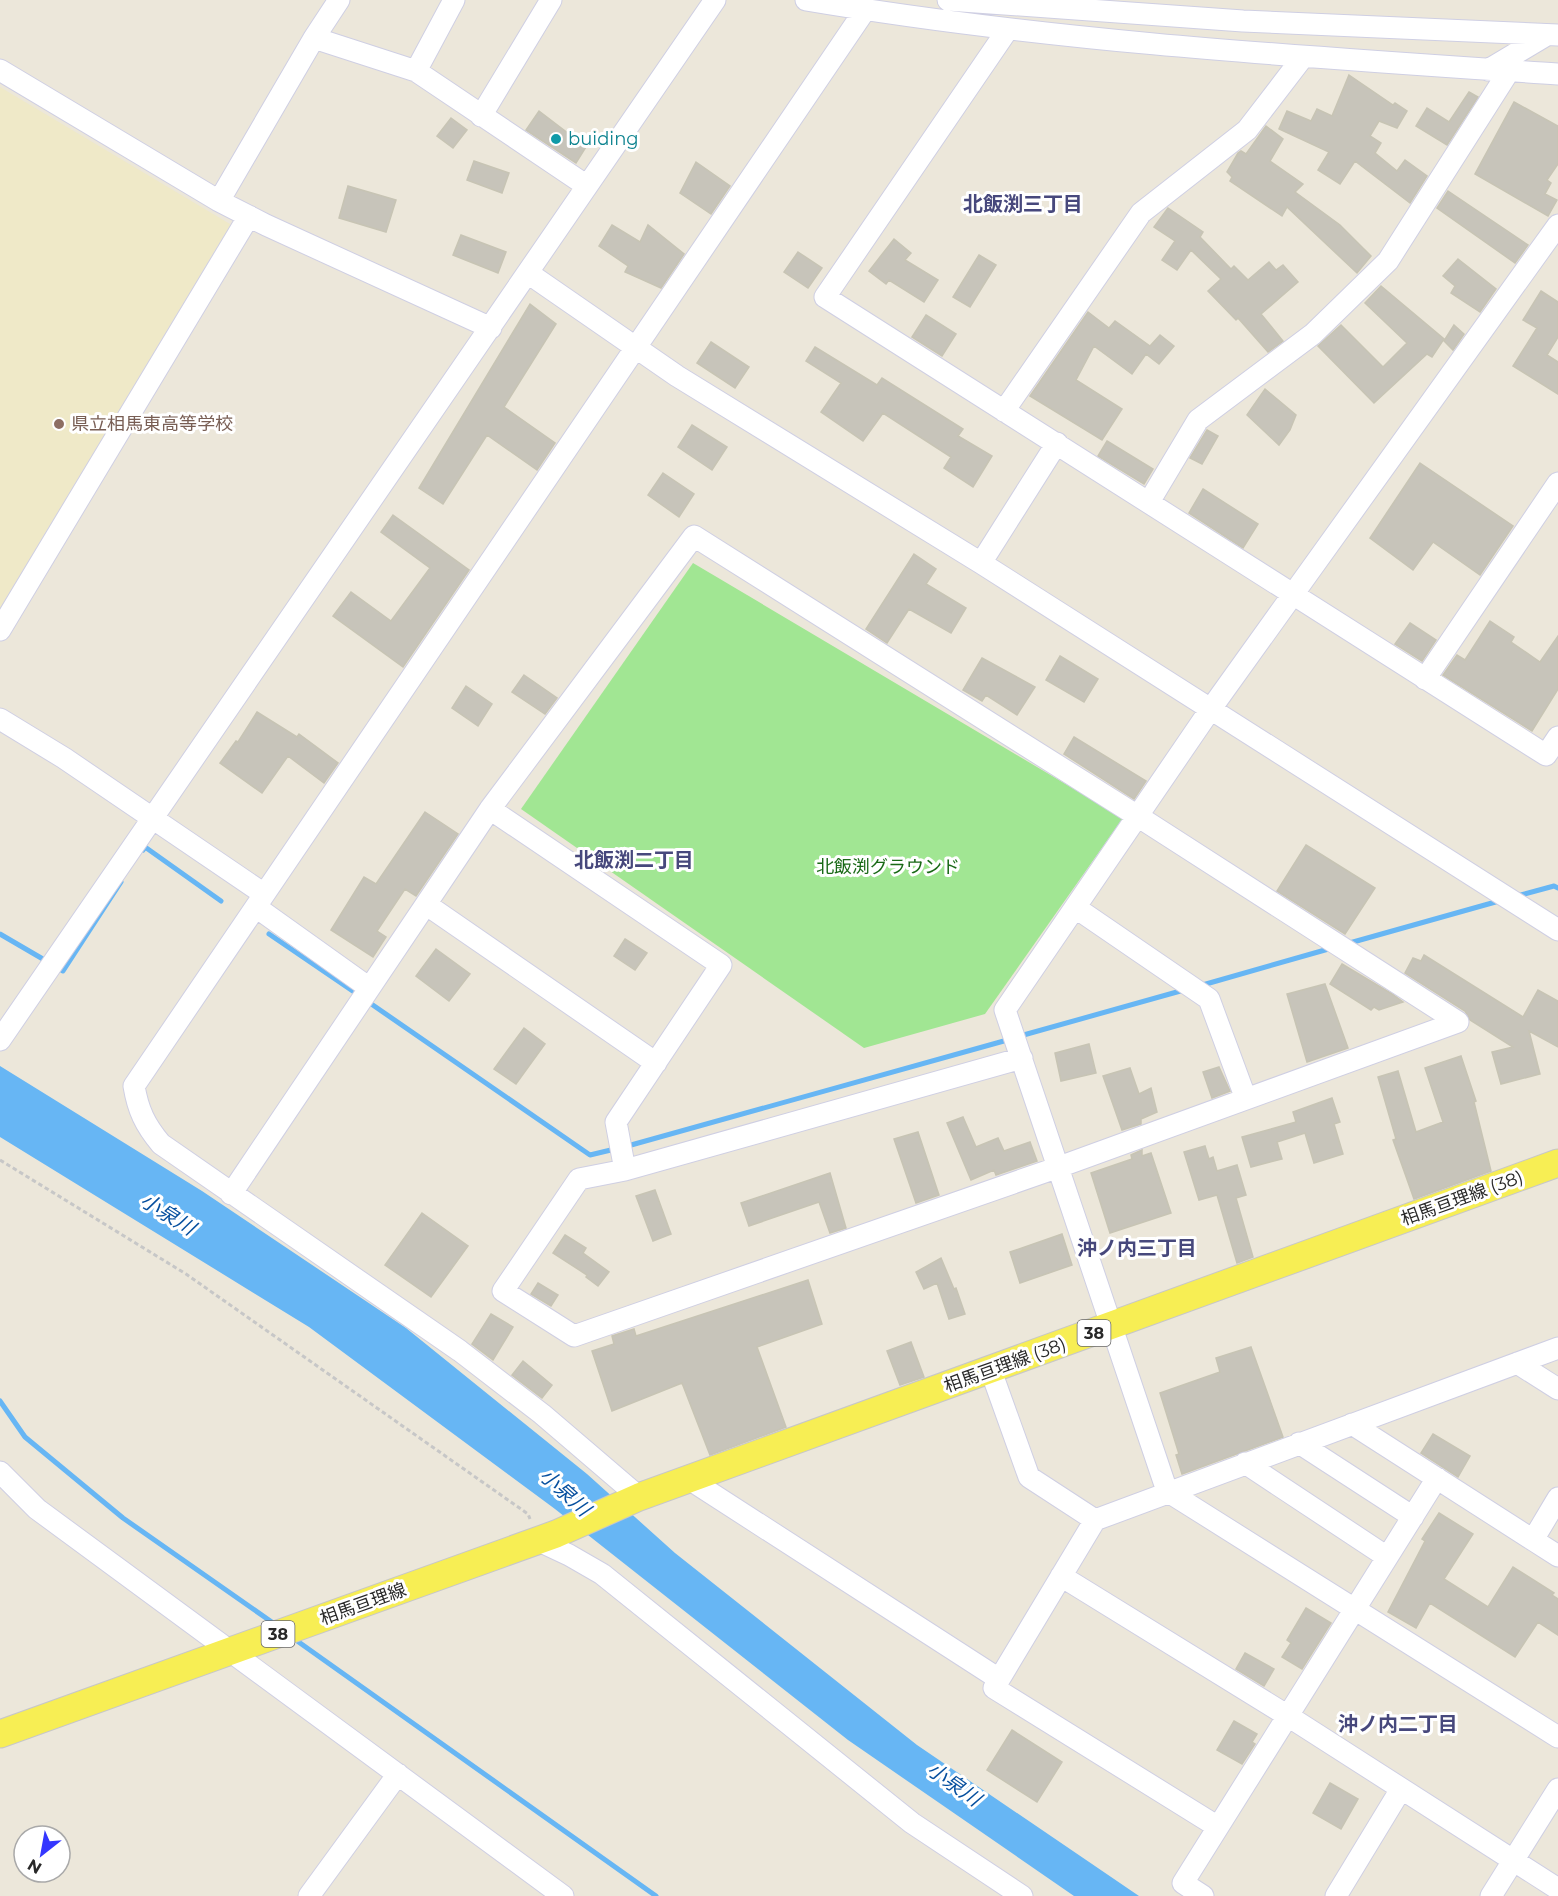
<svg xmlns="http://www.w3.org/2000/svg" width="1558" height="1896" viewBox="0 0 1558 1896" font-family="Montserrat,'Noto Sans JP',sans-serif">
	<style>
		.education { fill: #efe9c8 }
		.green { fill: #a1e693 }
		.water { fill: #67b6f4 }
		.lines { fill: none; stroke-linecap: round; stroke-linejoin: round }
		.stream { stroke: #67b6f4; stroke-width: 5 }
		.building { fill: #c7c4ba; stroke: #c7c4b4; stroke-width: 1.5 }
		.minor-casing { stroke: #cfcfe3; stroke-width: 23 }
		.major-casing { stroke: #c7c7c7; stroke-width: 29 }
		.path { stroke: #c7c7c7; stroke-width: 3; stroke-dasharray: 4.5 3; stroke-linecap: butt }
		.minor { stroke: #fff; stroke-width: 21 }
		.major { stroke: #f7ee54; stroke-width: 27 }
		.culture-dot { fill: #0f9aa8; stroke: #fff; stroke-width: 2 }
		.education-dot { fill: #8d6e63; stroke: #fff; stroke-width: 2 }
		.labels { text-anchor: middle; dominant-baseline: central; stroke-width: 6; stroke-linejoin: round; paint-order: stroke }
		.shield { fill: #fff; stroke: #696969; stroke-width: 1.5 }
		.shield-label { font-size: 16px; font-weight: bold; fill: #292929 }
		.culture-label { font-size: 18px; fill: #0d838f; stroke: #fff; text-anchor: start }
		.education-label { font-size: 18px; fill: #785e54; stroke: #fff; text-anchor: start }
		.park-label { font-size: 18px; fill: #196916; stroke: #fff }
		.street-label { font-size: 18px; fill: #292929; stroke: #fff }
		.neighbourhood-label { font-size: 20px; font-weight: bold; fill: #47487c; stroke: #fff }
		.water-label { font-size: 20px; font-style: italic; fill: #07509f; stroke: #fff }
	</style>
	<rect width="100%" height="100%" fill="#ece7da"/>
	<path class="education" d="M0 87 235 227 0 621Z"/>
	<path class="green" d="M693 563 1123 818 985 1014 864 1048 521 809Z"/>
	<path class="water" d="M0 1066 202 1191 406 1328 587 1474 675 1553 917 1745 1139 1896H1074L848 1740 555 1509 309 1327 0 1137Z"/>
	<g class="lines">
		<path class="stream" d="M143 850 145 847 221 901
			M1517 896 1554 886 1558 888
			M0 934 48 962
			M269 934 360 996
			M1346 944 1499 901
			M56 967 63 971 121 882
			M1199 986 1332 948
			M367 1001 590 1155 615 1149
			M1020 1036 1184 990
			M624 1147 1011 1039
			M0 1401 25 1437 123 1518 276 1625
			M293 1638 656 1896"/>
	</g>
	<path class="building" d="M1349 75 1393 105 1395 103 1407 111 1397 128 1379 121 1370 136 1381 143 1375 153 1397 171 1405 160 1427 176 1410 203 1355 161 1340 184 1318 170 1329 152 1279 129 1287 111 1311 121 1317 109 1332 116Z
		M1469 92 1478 97 1447 145 1416 126 1427 108 1449 122Z
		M1514 102 1558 126V164L1547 180 1551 183 1545 194 1557 200 1548 216 1475 174Z
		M539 111 586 147 576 163 526 130Z
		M451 118 467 130 453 148 437 136Z
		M1266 126 1283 139 1270 161 1303 184 1295 192 1340 225 1371 256 1357 273 1287 207 1282 216 1230 181 1232 177 1227 172 1238 153 1241 151 1246 154Z
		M474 161 509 173 502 193 467 180Z
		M696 162 730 186 711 214 680 193Z
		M348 186 396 200 386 232 339 218Z
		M1448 191 1528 245 1515 263 1437 208Z
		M1168 208 1203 232 1200 237 1231 269 1234 266 1248 280 1269 262 1276 270 1283 265 1298 282 1261 314 1283 341 1268 352 1238 318 1236 320 1208 291 1221 279 1191 250 1177 270 1162 260 1175 241 1154 227Z
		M612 225 640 242 648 225 684 254 661 288 625 272 628 266 599 246Z
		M461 235 506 252 498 273 453 255Z
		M894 239 911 253 905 260 938 280 924 302 889 280 886 284 869 271Z
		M798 252 822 268 808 288 784 272Z
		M979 255 996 265 970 307 953 297Z
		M1458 259 1496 289 1480 312 1451 293 1455 286 1443 276Z
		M1381 286 1444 339 1432 357 1427 354 1374 403 1318 346 1341 325 1383 367 1407 343 1365 303Z
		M1541 291 1558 302V337L1547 355 1558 362V394L1513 366 1537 328 1523 320Z
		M530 304 556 324 504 407 555 443 537 470 487 435 443 504 419 488Z
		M1088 312 1109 328 1115 321 1150 346 1160 335 1174 346 1159 364 1146 354 1132 374 1094 346 1076 380 1122 409 1102 440 1030 396Z
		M926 315 956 334 942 356 912 337Z
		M1454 325 1464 334 1453 350 1444 341Z
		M711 342 749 367 735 388 697 363Z
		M815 347 877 385 882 378 963 429 958 436 992 456 973 487 944 468 951 457 883 413 863 441 821 412 841 383 806 361Z
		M1265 389 1296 415 1290 430 1279 445 1247 415Z
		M692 425 727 447 712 470 678 447Z
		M1207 430 1218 436 1202 464 1190 458Z
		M1107 441 1153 469 1144 484 1098 456Z
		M1420 463 1513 526 1480 575 1433 542 1413 570 1370 538Z
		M663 473 694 494 679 517 648 495Z
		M1203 489 1258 524 1243 548 1189 513Z
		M393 515 469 570 403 667 333 616 351 592 391 621 430 568 381 532Z
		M914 554 936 569 926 584 966 608 951 633 909 609 887 643 866 629Z
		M1490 621 1514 637 1511 642 1540 662 1558 636V689L1532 731 1443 675 1457 655 1465 660Z
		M1410 623 1436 640 1422 661 1395 644Z
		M1060 656 1098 679 1084 702 1046 680Z
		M982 658 1035 687 1017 715 986 695 982 701 963 690Z
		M524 675 557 698 545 714 512 692Z
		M466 686 492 704 478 726 452 708Z
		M257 712 297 737 299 734 338 763 324 783 288 756 262 793 220 763 236 741 238 742Z
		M1074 737 1146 781 1134 799 1064 754Z
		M425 812 458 834 416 896 405 889 377 931 386 937 373 957 331 930 364 877 376 884Z
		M1306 845 1375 888 1345 934 1277 891Z
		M625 939 647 953 635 970 614 956Z
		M436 949 470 974 449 1001 416 976Z
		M1424 955 1523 1017 1538 990 1558 1001V1047L1529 1031 1540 1074 1501 1084 1492 1052 1513 1047 1470 1020 1465 1011 1405 973 1413 958 1421 961Z
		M1342 964 1392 994 1403 1002 1379 1010 1374 1007 1371 1010 1330 984Z
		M1325 984 1348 1048 1307 1062 1287 994Z
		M524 1028 545 1044 516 1084 494 1069Z
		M1089 1044 1096 1073 1061 1081 1055 1053Z
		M1461 1056 1476 1101 1474 1102 1491 1171 1414 1199 1393 1140 1396 1139 1378 1077 1398 1071 1416 1132 1443 1122 1425 1068Z
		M1219 1067 1230 1091 1212 1098 1203 1072Z
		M1130 1068 1139 1094 1151 1088 1157 1112 1141 1119V1124L1122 1130 1103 1076Z
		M1332 1098 1340 1122 1334 1124 1343 1154 1314 1163 1305 1133 1277 1142 1282 1159 1251 1167 1242 1137 1296 1122 1293 1112Z
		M963 1117 976 1147 998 1138 1004 1151 1030 1142 1037 1161 996 1175 994 1170 971 1180 947 1123Z
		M918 1132 939 1195 916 1203 894 1139Z
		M1205 1146 1209 1159 1213 1157 1217 1171 1237 1165 1246 1195 1236 1198 1253 1257 1237 1263 1217 1195 1199 1200 1184 1152Z
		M1142 1150V1156L1151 1153 1171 1213 1110 1233 1091 1173 1132 1159 1131 1155Z
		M830 1173 846 1228 830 1233 819 1202 749 1226 741 1203Z
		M655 1190 671 1234 653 1241 636 1196Z
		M422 1213 468 1246 431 1297 385 1265Z
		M1062 1234 1072 1265 1020 1283 1010 1252Z
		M565 1235 586 1248 583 1253 609 1272 598 1286 586 1277 587 1275 553 1253Z
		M941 1258 954 1289 956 1288 965 1314 949 1319 937 1283 924 1289 916 1272Z
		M808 1280 822 1324 757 1347 786 1427 710 1455 682 1383 612 1411 592 1351 614 1344 612 1336 634 1329 636 1336Z
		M538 1283 558 1295 551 1306 531 1294Z
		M491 1314 513 1327 493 1360 472 1344Z
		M911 1342 924 1377 900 1385 887 1351Z
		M1251 1347 1283 1437 1182 1474 1176 1455 1179 1454 1160 1393 1220 1372 1216 1358Z
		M523 1361 552 1385 542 1398 512 1375Z
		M1433 1434 1470 1456 1458 1477 1421 1453Z
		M1439 1513 1473 1534 1444 1579 1488 1607 1513 1567 1554 1593 1552 1595 1558 1599V1635L1538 1622 1515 1657 1430 1603 1416 1628 1388 1612 1425 1541 1422 1539Z
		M1306 1608 1331 1623 1302 1669 1282 1657 1291 1643 1287 1640Z
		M1245 1653 1274 1669 1264 1686 1236 1669Z
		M1234 1721 1257 1734 1252 1742 1255 1744 1242 1764 1217 1750Z
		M1012 1730 1062 1762 1037 1802 987 1770Z
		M1330 1783 1358 1799 1341 1829 1313 1813Z"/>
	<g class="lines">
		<defs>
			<path id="minor" d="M806 0C1054 42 1307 57 1558 74
				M948 0 1243 21 1558 35
				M1008 29 825 297 1546 755 1558 737
				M314 38 416 71 587 186
				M0 70 219 201 266 225 491 328
				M1488 70 1545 36
				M416 71 454 0
				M481 116 551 0
				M219 201 314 38 339 0
				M1558 225 1210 710 1005 1010 1167 1491 1558 1737
				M528 273 677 376 981 563 1558 930
				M1004 411 1141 213 1247 130 1303 57
				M1149 502 1198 420 1313 334 1388 261 1509 71
				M981 563 1057 443
				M0 630 249 216
				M1425 679 1558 483
				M0 719 64 758 264 894
				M490 809 721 965 616 1122 625 1170
				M427 905 656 1063
				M256 907 368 987
				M1076 908 1209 999 1246 1099
				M0 1040 715 0
				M231 1194 490 809 694 536 1139 817 1458 1022 1059 1167 574 1336 503 1291 579 1179 625 1170 1022 1058
				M1517 1363 1558 1389
				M991 1371 1029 1477 1095 1520
				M1352 1424 1558 1556
				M1299 1443 1413 1517
				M1245 1463 1387 1557
				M0 1472 37 1509 563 1896
				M689 1479 999 1679
				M639 1497 542 1414 460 1351 161 1144C145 1125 138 1110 134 1086L865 10
				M537 1540 569 1555 602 1574 912 1823 1022 1896
				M1533 1540 1558 1498
				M1061 1576 1288 1716 1558 1889
				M1218 1827 994 1688 1095 1520 1558 1348
				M309 1896 398 1774
				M1203 1896 1183 1883 1437 1478
				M1336 1896 1401 1789
				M1491 1896 1558 1789"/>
			<path id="major" d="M0 1734 556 1534 639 1497 1558 1163"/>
		</defs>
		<use href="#minor" class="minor-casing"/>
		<use href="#major" class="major-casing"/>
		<path class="path" d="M0 1160 186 1274 528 1514 530 1519"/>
		<use href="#minor" class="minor"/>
		<use href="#major" class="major"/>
	</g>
	<circle class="culture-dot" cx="556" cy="139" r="6"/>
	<circle class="education-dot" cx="59" cy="424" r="6"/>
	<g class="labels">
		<g class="shield">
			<rect x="1077.5" y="1320" width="33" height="26" rx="4.5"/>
			<rect x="261.5" y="1621" width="33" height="26" rx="4.5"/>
		</g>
		<g class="shield-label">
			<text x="1094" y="1333">38</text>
			<text x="278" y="1634">38</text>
		</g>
		<g class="culture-label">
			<text x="568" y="139">buiding</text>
		</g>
		<g class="education-label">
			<text x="71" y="424">県立相馬東高等学校</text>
		</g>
		<g class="park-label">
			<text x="888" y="867">北飯渕グラウンド</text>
		</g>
		<g class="street-label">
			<text transform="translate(1462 1198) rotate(-20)">相馬亘理線 (38)</text>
			<text transform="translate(1005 1365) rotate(-20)">相馬亘理線 (38)</text>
			<text transform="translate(363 1604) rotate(-20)">相馬亘理線</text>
		</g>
		<g class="neighbourhood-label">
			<text x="1023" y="204">北飯渕三丁目</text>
			<text x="634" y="860">北飯渕二丁目</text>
			<text x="1137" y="1248">沖ノ内三丁目</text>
			<text x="1398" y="1724">沖ノ内二丁目</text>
		</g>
		<g class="water-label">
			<text transform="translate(168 1214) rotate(32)">小泉川</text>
			<text transform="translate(565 1492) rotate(42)">小泉川</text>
			<text transform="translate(954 1784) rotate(35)">小泉川</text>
		</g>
	</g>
	<g transform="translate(42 1854) rotate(211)"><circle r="28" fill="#ffffff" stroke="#a9a9a9" stroke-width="1.5"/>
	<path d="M0-4.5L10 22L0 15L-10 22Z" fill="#3436ff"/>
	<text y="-9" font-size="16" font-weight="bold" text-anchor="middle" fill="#292929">N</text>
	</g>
</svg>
